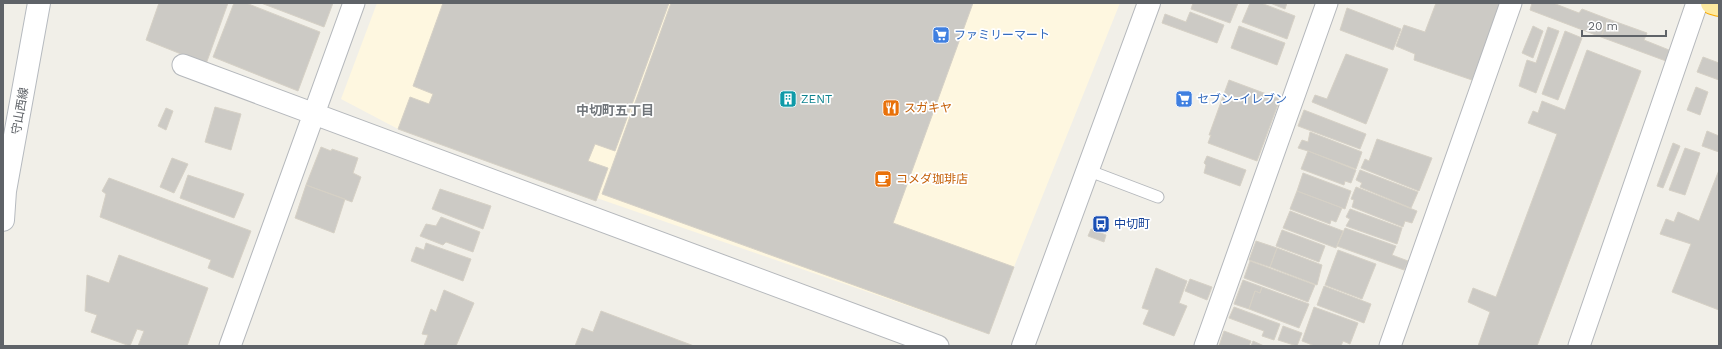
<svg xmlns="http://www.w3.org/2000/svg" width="1722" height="349" viewBox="0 0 1722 349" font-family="'Work Sans','Noto Sans JP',sans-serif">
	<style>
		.commercial { fill: #fef7e0 }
		.building { fill: #cccac5; stroke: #d6d1c6 }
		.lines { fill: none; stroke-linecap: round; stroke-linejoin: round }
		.service-casing { stroke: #b5b8bc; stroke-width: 13 }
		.minor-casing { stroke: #b5b8bc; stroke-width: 23 }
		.tertiary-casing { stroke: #b5b8bc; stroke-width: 24 }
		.secondary-casing { stroke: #b6babf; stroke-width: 24 }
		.trunk-casing { stroke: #f9ab00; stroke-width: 24 }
		.service { stroke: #fff; stroke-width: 11 }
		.minor { stroke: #fff; stroke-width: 21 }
		.tertiary { stroke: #fff; stroke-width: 22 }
		.secondary { stroke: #fff; stroke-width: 22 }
		.trunk { stroke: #feeaa1; stroke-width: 22 }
		.labels { text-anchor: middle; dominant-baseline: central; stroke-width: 3.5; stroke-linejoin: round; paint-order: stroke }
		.shop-label { font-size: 12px; fill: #366cbe; stroke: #fff; text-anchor: start }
		.culture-label { font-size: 12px; fill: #0d838f; stroke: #fff; text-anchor: start }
		.food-label { font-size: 12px; fill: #c56008; stroke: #fff; text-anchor: start }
		.street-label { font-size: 12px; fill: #5f6368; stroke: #fff }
		.transit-label { font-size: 12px; fill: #164399; stroke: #fff; text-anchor: start }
		.neighbourhood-label { font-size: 13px; font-weight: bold; fill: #70757a; stroke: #fff }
	</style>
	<rect width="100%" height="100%" fill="#f1efe8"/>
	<path class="commercial" d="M377 3H1120L1014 267 989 334 398 129 341 99Z"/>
	<path class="building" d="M159 3H228L206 64 146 40Z
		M234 3H246L320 32 298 91 213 57Z
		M261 3H333L324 27Z
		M443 3H669L615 151 595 144 588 161 608 168 596 201 398 129 410 97 429 104 433 94 413 86Z
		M671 3H973L893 223 1014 267 989 334 602 194Z
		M1193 3H1238L1230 23 1191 9Z
		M1250 3H1261L1295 16 1287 39 1242 22Z
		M1270 3H1287L1285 9Z
		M1436 3H1501L1472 80 1414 60 1415 54 1396 46 1404 25 1425 32Z
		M1532 3H1553L1579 13 1582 9 1608 19 1601 37 1530 10Z
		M1347 8 1401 29 1393 50 1340 30Z
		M1190 12 1224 25 1217 43 1162 23 1165 14 1186 22Z
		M1608 19 1647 33 1644 40 1669 50 1666 61 1601 37Z
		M1239 26 1285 43 1277 65 1231 48Z
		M1533 26 1543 31 1533 58 1522 53Z
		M1548 27 1559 31 1536 93 1519 86 1527 60 1536 63Z
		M1565 31 1582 38 1558 100 1542 94Z
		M1587 50 1641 71 1537 346H1478L1490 312 1468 302 1473 288 1496 297 1557 134 1528 123 1533 111 1538 113 1542 101 1565 110Z
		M1346 54 1388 69 1366 124 1312 102 1315 95 1327 99Z
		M1703 57 1719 63V80L1697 72Z
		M1229 80 1280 99 1257 161 1208 143 1211 135H1209Z
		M1696 87 1708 92 1700 115 1687 110Z
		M215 107 241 114 231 150 205 142Z
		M166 108 173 111 166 130 158 126Z
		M1304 110 1366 134 1360 149 1298 126Z
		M1707 131 1719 136V152L1702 146Z
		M1310 132 1362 152 1356 169 1308 151 1298 148 1302 140 1308 142Z
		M1377 139 1432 158 1419 191 1361 168 1365 159 1369 161Z
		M1673 143 1680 146 1663 188 1657 186Z
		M321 147 331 151 332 149 358 158 353 173 361 177 352 202 306 185Z
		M1685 148 1700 153 1685 195 1669 190Z
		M1308 151 1356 170 1351 183 1345 181 1344 185 1301 169Z
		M1207 156 1246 170 1240 186 1204 173 1206 165 1204 163Z
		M172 158 188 164 174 193 160 187Z
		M1360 170 1418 192 1411 208 1360 187 1362 183 1356 180Z
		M1719 170V310L1672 292 1691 244 1660 234 1666 219 1674 222 1678 212 1699 221Z
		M1303 173 1351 191 1345 209 1297 191Z
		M188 175 244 194 234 218 180 198Z
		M109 178 251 231 233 278 208 268 211 260 100 217 106 194 102 191Z
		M306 185 345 199 334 233 295 218Z
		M1356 187 1417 211 1412 223 1405 221 1403 227 1352 207 1354 200 1351 199Z
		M440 189 491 206 483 229 432 209Z
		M1297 191 1342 208 1336 222 1331 220 1330 224 1290 209Z
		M1350 209 1402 228 1397 244 1346 226 1350 219 1346 217Z
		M1290 211 1343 231 1336 248 1283 228Z
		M441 217 480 232 473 252 446 242 443 245 420 236 426 224 436 226Z
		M1345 228 1396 246 1392 255 1408 261 1404 270 1337 246Z
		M1091 229 1106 235 1104 242 1088 236Z
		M1282 230 1325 246 1319 262 1276 246Z
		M1256 241 1277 248 1270 267 1249 260Z
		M426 243 471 259 463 281 411 261 416 247 424 250Z
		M1277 248 1322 265 1317 285 1270 267Z
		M1338 250 1376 264 1362 299 1325 285Z
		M119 255 208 288 187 346H138L144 331 137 329 130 346 91 332 97 315 85 311 87 275 109 283Z
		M1250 261 1315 285 1308 302 1244 278Z
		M1156 268 1187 281 1179 303 1187 306 1174 336 1143 324 1149 310 1142 308Z
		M1190 279 1212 287 1207 300 1185 291Z
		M1243 280 1262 287 1260 293 1255 291 1249 309 1234 304Z
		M1324 286 1371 304 1364 323 1317 305Z
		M1262 287 1309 304 1299 328 1249 309 1255 291 1260 293Z
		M444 290 474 303 456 346H424L428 335 422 334 431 309 436 312Z
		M1234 307 1280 324 1274 340 1262 336 1264 331 1229 318Z
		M1314 307 1358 323 1350 344 1343 341 1341 346H1315L1302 341Z
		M601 311 694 346H575L582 328 593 332Z
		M1283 326 1302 333 1297 346 1278 340Z
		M1224 331 1251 341 1249 346H1219Z
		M1253 341 1264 346H1251Z"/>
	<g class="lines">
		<defs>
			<path id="service" d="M1087 170 1158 197"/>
			<path id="minor" d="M183 65 938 346
				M230 346 354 3
				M1205 346 1327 3
				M1390 346 1511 3
				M1579 346 1697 3"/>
			<path id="tertiary" d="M1023 346 1149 3"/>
			<path id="secondary" d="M3 220 5 191 39 3"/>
			<path id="trunk" d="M1712 3 1719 5"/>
		</defs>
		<use href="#service" class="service-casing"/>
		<use href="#minor" class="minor-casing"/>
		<use href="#tertiary" class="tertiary-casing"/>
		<use href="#secondary" class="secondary-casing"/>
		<use href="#trunk" class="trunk-casing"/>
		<use href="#service" class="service"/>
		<use href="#minor" class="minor"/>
		<use href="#tertiary" class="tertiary"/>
		<use href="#secondary" class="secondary"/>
		<use href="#trunk" class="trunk"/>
	</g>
	<defs>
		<symbol id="supermarket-square" viewBox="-11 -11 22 22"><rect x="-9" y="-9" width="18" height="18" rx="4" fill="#3f7fe0" stroke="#fff"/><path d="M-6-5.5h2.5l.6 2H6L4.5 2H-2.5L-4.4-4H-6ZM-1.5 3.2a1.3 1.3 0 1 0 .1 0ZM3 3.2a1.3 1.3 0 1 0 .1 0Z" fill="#fff"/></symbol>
		<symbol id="building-square" viewBox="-11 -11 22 22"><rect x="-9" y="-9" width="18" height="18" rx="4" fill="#0f9aa8" stroke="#fff"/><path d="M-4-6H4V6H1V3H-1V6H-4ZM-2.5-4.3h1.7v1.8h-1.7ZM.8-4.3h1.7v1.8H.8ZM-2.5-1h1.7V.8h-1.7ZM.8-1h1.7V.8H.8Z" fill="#fff"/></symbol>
		<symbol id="restaurant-square" viewBox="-11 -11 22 22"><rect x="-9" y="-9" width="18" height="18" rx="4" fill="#e8710a" stroke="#fff"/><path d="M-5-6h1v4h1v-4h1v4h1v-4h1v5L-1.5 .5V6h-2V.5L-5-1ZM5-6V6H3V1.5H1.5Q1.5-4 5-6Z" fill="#fff"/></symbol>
		<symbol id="cafe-square" viewBox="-11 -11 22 22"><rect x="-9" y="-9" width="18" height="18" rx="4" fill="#e8710a" stroke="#fff"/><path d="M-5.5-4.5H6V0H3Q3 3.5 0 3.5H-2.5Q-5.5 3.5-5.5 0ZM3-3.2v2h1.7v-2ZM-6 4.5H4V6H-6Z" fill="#fff"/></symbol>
		<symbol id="bus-square" viewBox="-11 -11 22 22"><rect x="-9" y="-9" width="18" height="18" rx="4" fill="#1a4fb4" stroke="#fff"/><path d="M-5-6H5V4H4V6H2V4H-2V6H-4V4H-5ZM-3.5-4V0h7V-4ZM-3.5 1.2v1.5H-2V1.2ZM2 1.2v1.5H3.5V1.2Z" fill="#fff"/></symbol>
	</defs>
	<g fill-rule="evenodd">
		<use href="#supermarket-square" x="931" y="25" width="20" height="20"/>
		<use href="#building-square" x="778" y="89" width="20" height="20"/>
		<use href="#supermarket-square" x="1174" y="89" width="20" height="20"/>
		<use href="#restaurant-square" x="881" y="98" width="20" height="20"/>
		<use href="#cafe-square" x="873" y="169" width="20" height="20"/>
		<use href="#bus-square" x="1091" y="214" width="20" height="20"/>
	</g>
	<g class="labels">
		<g class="shop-label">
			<text x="954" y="35">ファミリーマート</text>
			<text x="1197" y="99">セブン-イレブン</text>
		</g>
		<g class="culture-label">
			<text x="801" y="99">ZENT</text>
		</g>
		<g class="food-label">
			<text x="904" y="108">スガキヤ</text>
			<text x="896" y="179">コメダ珈琲店</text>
		</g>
		<g class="street-label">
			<text transform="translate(20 111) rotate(-80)">守山西線</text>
		</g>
		<g class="transit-label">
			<text x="1114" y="224">中切町</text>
		</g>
		<g class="neighbourhood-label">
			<text x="615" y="110">中切町五丁目</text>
		</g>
	</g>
	<rect width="1722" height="349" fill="none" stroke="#5f6368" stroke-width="8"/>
	<path d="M1582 30v6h84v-6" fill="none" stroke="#5f6368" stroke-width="2"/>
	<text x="1588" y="30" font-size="12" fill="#5f6368" stroke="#ffffff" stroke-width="3" paint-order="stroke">20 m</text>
</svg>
